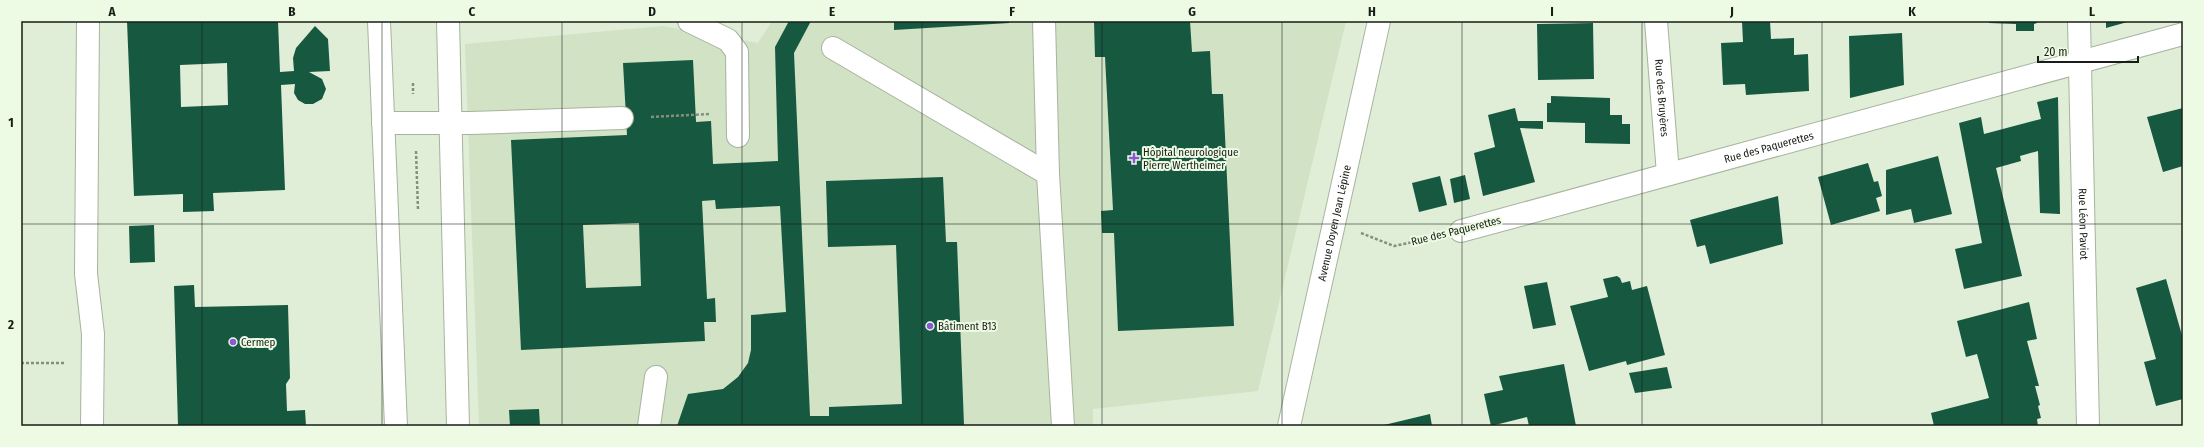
<svg xmlns="http://www.w3.org/2000/svg" width="2204" height="447" viewBox="0 0 2204 447" font-family="'Fira Sans Condensed',sans-serif">
	<style>
		.built { fill: #d1e2c5 }
		.building { fill: #175841; fill-rule: evenodd }
		.lines { fill: none; stroke-linecap: round; stroke-linejoin: round }
		.minor-casing { stroke: #a7b39e; stroke-width: 24 }
		.path { stroke: #858f7f; stroke-width: 2.5; stroke-dasharray: 3 2; stroke-linecap: butt }
		.minor { stroke: #fff; stroke-width: 22 }
		.grid { fill: none; stroke: #181d15; stroke-width: 1; stroke-opacity: 0.55 }
		.poi-dot { fill: #8859d2; stroke: #eefbe4; stroke-width: 1.5 }
		.labels { text-anchor: middle; dominant-baseline: central; stroke-width: 4; stroke-linejoin: round; paint-order: stroke }
		.street-label { font-size: 11px; fill: #181d15; stroke: #eefbe4 }
		.poi-label { font-size: 11px; fill: #181d15; stroke: #eefbe4; text-anchor: start }
		.neatline { fill: none; stroke: #181d15; stroke-width: 1.5 }
		.grid-label { font-size: 13px; text-anchor: middle; font-weight: bold; fill: #181d15 }
	</style>
	<rect width="100%" height="100%" fill="#e0eed7"/>
	<path class="built" d="M772 21H1346L1258 391 1093 409V426H479L465 44 663 26 758 43Z"/>
	<path class="building" d="M127 21H278L280 72 294 71 293 58 296 48 315 26 328 39 330 71 309 72 322 79 326 89 322 99 313 104H305L298 100 294 93 295 84 281 85 285 190 213 193 214 211 183 212V194L134 196ZM227 63 228 105 181 107 180 65Z
		M789 21H811L794 53 810 416H829V407L902 404 896 245 828 247 826 181 943 177 946 242H957L964 425 677 426 688 394 723 389 738 377 748 363 751 350V315L786 312 780 206 716 209 715 200 702 201 707 299 715 298 716 322H704L705 341 521 350 511 140 627 135 623 63 693 60 696 122 711 121 713 164 778 161 775 47ZM639 223 641 286 586 288 583 225Z
		M894 21H1009V23L894 30Z
		M1094 21H1190L1192 52 1210 51 1212 94H1223L1234 326 1118 331 1114 233H1102L1101 211 1113 210 1105 57H1095Z
		M1742 21H1770L1771 39 1794 38V55L1808 54 1809 91 1746 95 1745 84 1723 85 1721 43 1743 42Z
		M1989 21H2037V23L2034 24V31H2016V24L1989 23Z
		M2106 21H2131L2106 28Z
		M1593 23 1594 79 1538 80 1537 24Z
		M1902 33 1904 85 1850 98 1849 36Z
		M1551 96 1610 98V115H1622V124H1630V144L1585 143V123L1547 122V103H1551Z
		M2058 97 2060 214 2040 213 2038 151 2020 156 2021 161 1996 168 2022 276 1964 289 1955 249 1982 243 1959 123 1981 117 1984 134 2041 119 2037 102Z
		M1515 108 1518 121H1543V129L1520 128 1535 182 1483 196 1474 153 1495 147 1488 115Z
		M2183 108V166L2163 172 2147 117Z
		M1938 156 1952 214 1914 223 1911 209 1886 215V170Z
		M1868 163 1874 182 1878 181 1882 196 1876 198 1880 211 1831 225 1818 177Z
		M1465 175 1470 199 1454 203 1450 179Z
		M1440 176 1447 205 1419 212 1412 183Z
		M1778 196 1783 244 1710 264 1705 245 1697 247 1690 220Z
		M154 225 155 262 130 263 129 226Z
		M1617 276 1620 278 1622 283 1630 281 1632 290 1647 286 1665 355 1627 365 1626 361 1589 371 1570 306 1608 297 1603 279Z
		M2166 279 2183 339V399L2156 406 2144 362 2156 359 2136 288Z
		M1547 282 1556 325 1533 329 1524 286Z
		M194 285 195 307 288 305 290 378 286 384 287 411 305 410 306 426H178L174 286Z
		M2029 302 2037 339 2027 341 2039 386H2035L2040 405 2038 406 2041 418 2037 419 2038 426H1934L1931 413 1989 398 1977 354 1966 357 1957 321Z
		M1564 364 1576 426H1529L1527 417 1491 426 1484 394 1503 390 1499 376Z
		M1667 367 1672 388 1635 393 1629 373Z
		M539 409 540 426H510L509 410Z
		M1430 414 1432 426H1384V425Z"/>
	<g class="lines">
		<defs>
			<g id="minor">
				<path d="M88 21 86 274 93 334 92 426"/>
				<path d="M379 21 396 426"/>
				<path d="M448 21 458 426"/>
				<path d="M689 21 728 40 737 52 738 136"/>
				<path d="M1044 21 1048 174 1063 426"/>
				<path id="s1" d="M1656 21 1668 174"/>
				<path id="s2" d="M2079 21 2088 426"/>
				<path d="M833 48 1048 174"/>
				<path d="M383 123H470L622 118"/>
				<path id="s3" d="M1461 231 2183 34"/>
				<path d="M649 426 656 377"/>
				<path id="s4" d="M1289 426 1379 21"/>
			</g>
		</defs>
		<use href="#minor" class="minor-casing"/>
		<path class="path" d="M413 83V94
			M651 117 710 114
			M416 151 418 210
			M1361 233 1394 246 1433 238
			M21 363H65"/>
		<use href="#minor" class="minor"/>
	</g>
	<path class="grid" d="M202 21V426M382 21V426M562 21V426M742 21V426M922 21V426M1102 21V426M1282 21V426M1462 21V426M1642 21V426M1822 21V426M2002 21V426M21 224H2183"/>
	<g class="poi-dot">
		<path d="M1132 152h4v4h4v4h-4v4h-4v-4h-4v-4h4z"/>
		<circle cx="930" cy="326" r="4"/>
		<circle cx="233" cy="342" r="4"/>
	</g>
	<g class="labels">
		<g class="street-label">
			<text stroke="none"><textPath href="#s1" startOffset="77">Rue des Bruyères</textPath></text>
			<text stroke="none"><textPath href="#s3" startOffset="319">Rue des Paquerettes</textPath></text>
			<text stroke="none"><textPath href="#s2" startOffset="203">Rue Léon Paviot</textPath></text>
			<text stroke="none"><textPath href="#s4" startOffset="208">Avenue Doyen Jean Lépine</textPath></text>
			<text transform="translate(1456 231) rotate(-14)">Rue des Paquerettes</text>
		</g>
		<g class="poi-label">
			<text x="1143" y="152">Hôpital neurologique<tspan x="1143" dy="13">Pierre Wertheimer</tspan></text>
			<text x="938" y="326">Bâtiment B13</text>
			<text x="241" y="342">Cermep</text>
		</g>
	</g>
	<rect width="2204" height="447" fill="none" stroke="#eefbe4" stroke-width="44"/>
	<path d="M2038 56v6h100v-6" fill="none" stroke="#181d15" stroke-width="2"/>
	<text x="2044" y="56" font-size="12" fill="#181d15" stroke="#eefbe4" stroke-width="3" paint-order="stroke">20 m</text>
	<rect x="22" y="22" width="2160" height="403" class="neatline"/>
	<g class="grid-label">
		<text x="112" y="16">A</text>
		<text x="292" y="16">B</text>
		<text x="472" y="16">C</text>
		<text x="652" y="16">D</text>
		<text x="832" y="16">E</text>
		<text x="1012" y="16">F</text>
		<text x="1192" y="16">G</text>
		<text x="1372" y="16">H</text>
		<text x="1552" y="16">I</text>
		<text x="1732" y="16">J</text>
		<text x="1912" y="16">K</text>
		<text x="2092" y="16">L</text>
		<text x="11" y="127">1</text>
		<text x="11" y="329">2</text>
	</g>
</svg>
